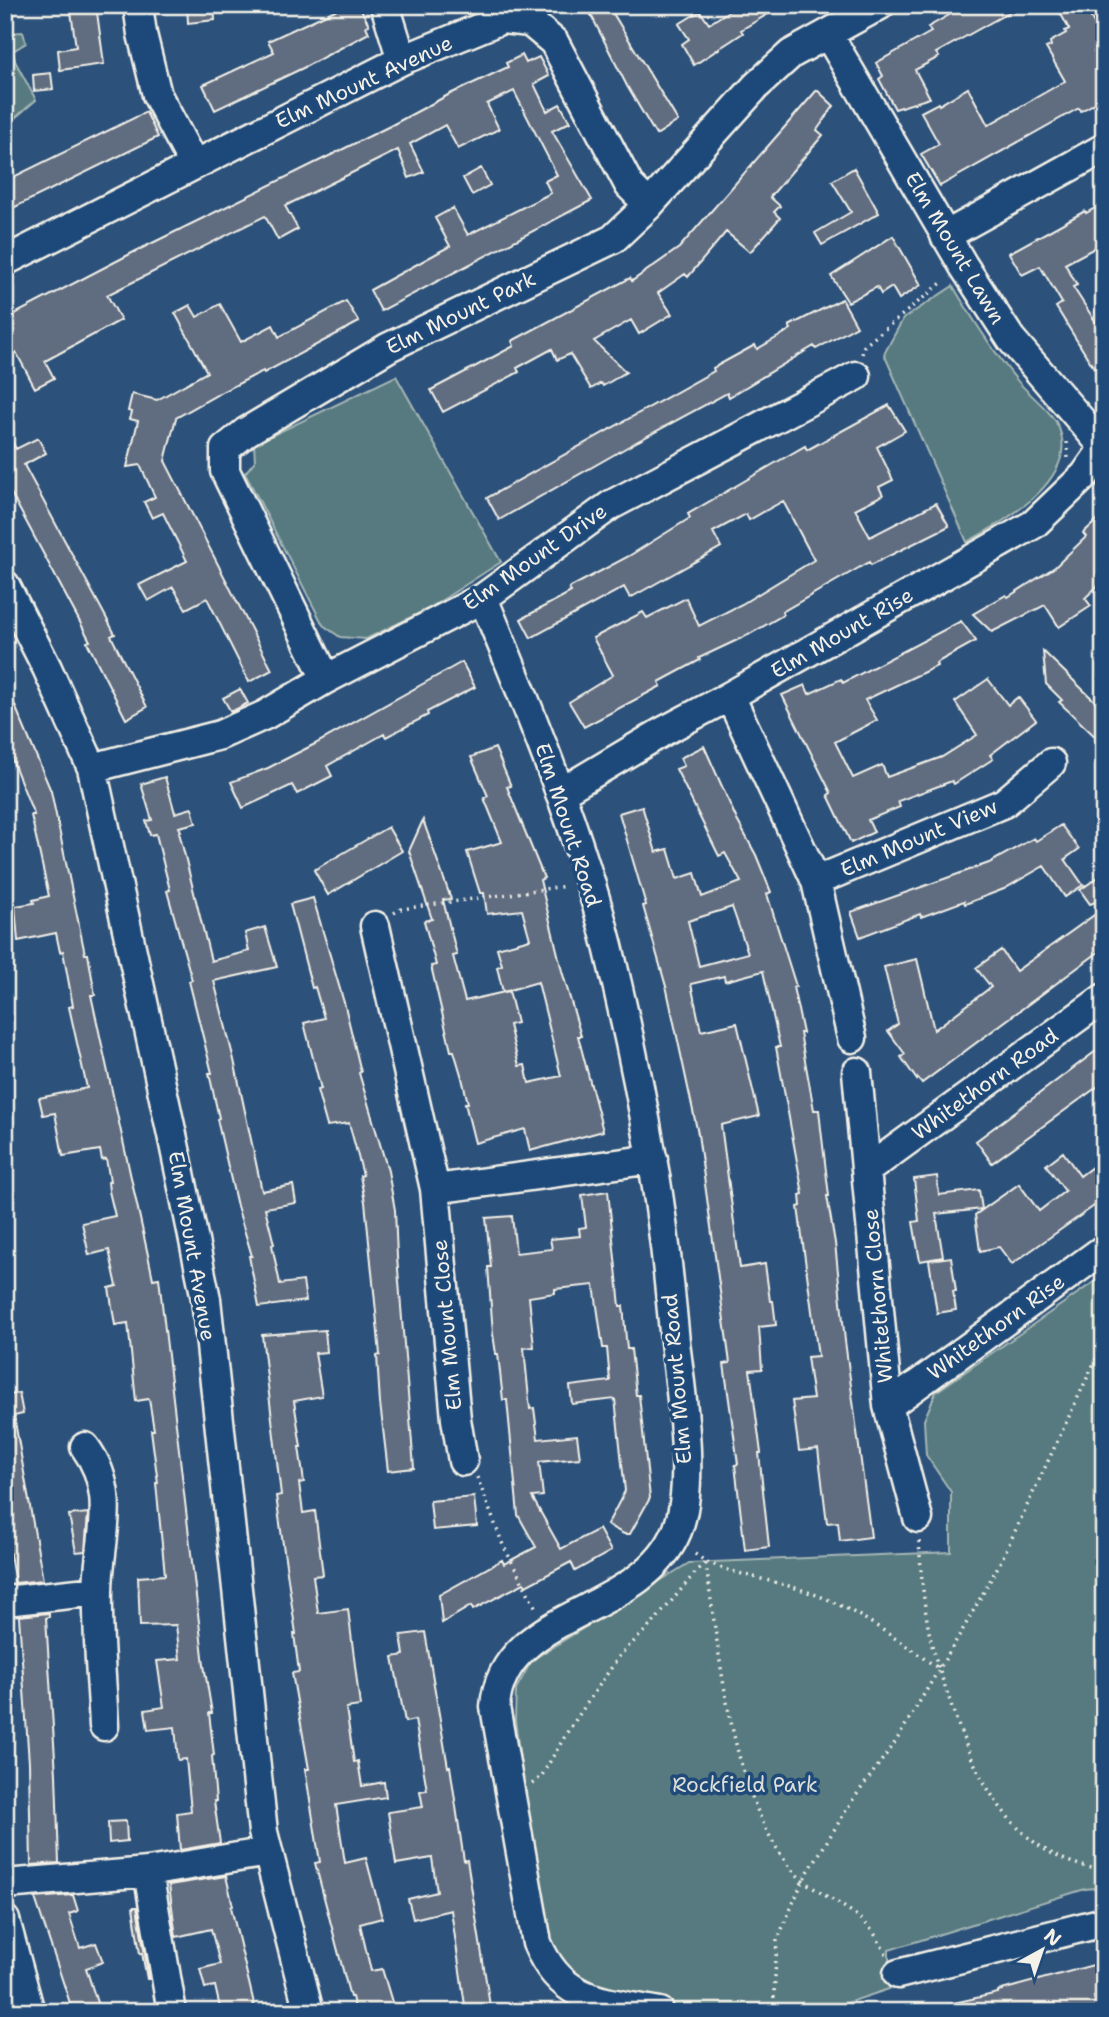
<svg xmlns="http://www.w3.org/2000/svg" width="1109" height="2017" viewBox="0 0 1109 2017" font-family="'Shantell Sans',sans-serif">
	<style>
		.green { fill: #567a80; stroke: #a5b6b4; stroke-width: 2 }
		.building { fill: #606c80; stroke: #f4f1e8; stroke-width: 2; fill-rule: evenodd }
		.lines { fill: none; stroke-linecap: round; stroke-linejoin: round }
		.minor-casing { stroke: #f4f1e8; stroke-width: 33 }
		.path { stroke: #f4f1e8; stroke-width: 3.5; stroke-dasharray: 2 5; stroke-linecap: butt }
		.minor { stroke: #1f4a7a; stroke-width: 28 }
		.labels { text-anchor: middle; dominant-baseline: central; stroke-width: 7; stroke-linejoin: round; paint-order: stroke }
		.street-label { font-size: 21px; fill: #f4f1e8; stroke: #1f4a7a }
		.park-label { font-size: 21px; fill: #dcdfd8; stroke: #1f4a7a }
	</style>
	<rect width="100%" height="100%" fill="#2c517b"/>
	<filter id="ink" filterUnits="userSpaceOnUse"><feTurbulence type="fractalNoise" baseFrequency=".0143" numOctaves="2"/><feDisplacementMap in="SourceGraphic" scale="14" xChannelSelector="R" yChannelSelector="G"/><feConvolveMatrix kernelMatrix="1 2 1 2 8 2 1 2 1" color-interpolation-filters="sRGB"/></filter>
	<g filter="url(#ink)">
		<path class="green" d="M5 19 9 22 8 33 23 32 26 43 13 51 15 61 36 100 15 118H5Z
			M953 286C972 318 992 350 1016 379 1027 393 1048 408 1056 422 1086 476 1005 521 967 542L884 354 903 319Z
			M396 376 501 562 428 609 366 639 340 637 323 625 245 473 255 461 254 444Z
			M1104 1275V1887L1085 1889 889 1950V1989L820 2012H698L589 1988 561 1972 543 1942 515 1720 516 1689 532 1660 689 1563 951 1552V1492L926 1455 924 1420 936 1392Z"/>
		<path class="building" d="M70 5H96L104 64 60 70 58 50 76 47Z
			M187 5H214L215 20 188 23Z
			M346 5H359L369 25 366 26 369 33 303 68 215 110 203 85 274 52 268 41Z
			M586 5H608L678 121 656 135 627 86Z
			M738 5H783L741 30 743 33 694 65 682 44 689 39 679 24 700 11 709 24Z
			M967 5H1022L936 53 939 57 915 70 930 98 895 109 879 79 883 76 876 63 931 32 928 27Z
			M1056 5H1084L1104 41V47L1094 52 1104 70V98L1081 111 1079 108 940 186 921 154 939 144 921 112 938 103 939 105 968 88 988 125 1065 81 1046 48 1051 46 1050 42 1066 33 1065 31 1069 29Z
			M522 55 526 63 539 57 549 76 534 84 547 111 560 104 570 122 552 131 592 200 381 311 370 290 450 246 435 218 453 208 468 235 551 193 545 181 557 175 514 91 487 104 499 129 458 149 445 125 410 144 424 172 409 178 398 150 285 206 298 229 278 240 265 216 107 295 121 320 45 361 54 378 35 388 16 352 5 358V319L134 252 390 126 450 94 508 67 506 63Z
			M51 73 53 89 34 91 33 75Z
			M817 90 834 106 817 130 823 135 770 197 780 206 774 212 780 218 750 252 726 232 688 277 685 274 658 293 672 314 639 334 631 320 594 341 626 372 603 386 601 383 591 389 570 354 557 360 552 349 517 368 519 372 443 412 431 390 514 346 512 341 630 278 632 281 679 248Z
			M146 112 158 137 5 212V181Z
			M481 168 490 185 472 195 463 178Z
			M854 168 879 213 822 245 815 233 851 212 832 181Z
			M1104 203V243L1065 264 1077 285 1073 287 1104 335V384L1056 307 1062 303 1040 266 1022 275 1009 253 1085 211 1086 213Z
			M893 236 921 285 899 299 892 287 881 294 877 287 848 302 831 276Z
			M842 299 857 326 816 349 814 346 729 397 727 393 638 441 499 520 487 498 714 371 713 368 755 345 757 349 778 337 791 329 789 326Z
			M346 301 359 322 264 373 263 371 222 392 176 418 170 441 165 461 272 670 249 682 207 598 186 609 173 587 148 601 139 585 187 561 163 513 152 518 144 502 155 497 140 465 127 467 138 421 130 419 132 412 128 411 132 394 157 400 207 372 175 313 190 305 197 317 220 304 241 342 273 325 279 337Z
			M889 405 905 431 877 447 893 480 879 487 883 495 855 509 870 537 936 503 949 526 871 565 869 562 782 612 783 615 748 635 699 658 700 660 659 682 661 686 584 727 569 702 613 675 593 638 643 612 647 618 686 598 699 626 742 604 814 560 783 501 749 520 746 514 713 532 721 547 630 598 624 587 531 638 521 619 571 592 569 588 629 556 690 518 688 514 770 466 805 446 807 450Z
			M5 429 16 449 38 438 46 453 24 465 115 634 111 636 147 707 126 719 87 642 90 641 5 482Z
			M1104 514V580L1085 598 1091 606 1059 627 1045 605 992 632 973 614 1006 595 1008 597 1055 567 1086 537 1083 533Z
			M961 621 976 641 936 663 937 666 865 700 877 720 835 742 853 778 882 765 887 777 942 757 977 735 955 702 988 679 1008 705 1018 697 1036 720 990 755 993 759 954 784 952 781 898 801 900 807 868 820 874 832 851 843 828 795 831 793 782 695 805 685 809 694 841 679 843 683Z
			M1043 651 1104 710V745L1059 702 1062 700 1046 684Z
			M462 662 475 687 427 712 428 715 386 737 384 734 327 766 332 776 297 794 292 785 243 808 231 782 268 768 315 744Z
			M5 682 51 791 85 954H88L95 995H91L148 1255 153 1279 159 1278 204 1665 212 1713H209L214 1755 212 1756 216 1801H214L220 1843 180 1850 177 1813 191 1811 186 1759 178 1760 175 1727 148 1730 145 1710 164 1707 157 1661 180 1659 176 1625 140 1626 138 1577 165 1575 156 1483H158L151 1430H154L149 1399 136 1401 128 1323 115 1325 109 1288 117 1286 109 1250 89 1255 82 1223 115 1216 109 1191 108 1182 110 1181 106 1159 102 1160 100 1150 63 1156 55 1113 43 1115 39 1098 87 1088 69 1007 73 1006 63 951 60 952 56 933 18 941 15 906 34 903 33 900 49 896 31 815H34L5 742Z
			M240 689 248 703 231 712 223 698Z
			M704 746 737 820 756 855 771 892 767 894 796 986 793 987 803 1033H800L814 1110H819L821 1129 829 1196H827L835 1243 845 1341 871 1537 840 1541 838 1522 827 1523 818 1449 799 1451 792 1401 813 1399 807 1357 818 1356 798 1207 801 1206 800 1195 803 1194 776 1047H780L763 971 725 981 724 976 691 984 701 1031 737 1023 759 1116 721 1125 740 1268 765 1264 770 1301H773L776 1325 759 1327 762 1369 750 1370 761 1453H759L769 1547 745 1550 735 1465 738 1464 724 1364 730 1363 698 1134 667 990 643 906 646 905 619 813 642 806 656 852 668 849 677 879 695 873 702 897 741 882 725 853 719 856 676 769 684 766 680 758ZM732 907 748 953 699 966 688 921Z
			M495 748 511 786 507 787 544 878 540 880 562 971 581 1036H578L603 1131 530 1151 525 1129 475 1143 465 1103H468L462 1078 454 1051H451L431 966 436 965 424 921 432 919 409 851 423 820 451 899 443 900 457 955 453 956 465 1001 509 991 517 1023 509 1025 519 1066 525 1065 529 1083 561 1076 538 982 503 992 497 967 502 965 497 948 530 939 522 910 487 914 484 893H480L467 852 502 842 484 798 488 796 471 757Z
			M165 777 175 813 192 808 196 823 179 827 181 831 179 832 211 961 249 951 245 933 265 927 277 967 214 981 234 1060 262 1191 293 1185 296 1203 265 1208 274 1244 272 1245 280 1284 303 1281 306 1301 259 1307 249 1256H252L237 1206 217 1119 219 1118 209 1073H212L189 981 192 980 167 891 170 890 156 834 150 835 146 821 152 820 141 784Z
			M1061 825 1079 849 1065 859 1083 885 1065 897 1044 866 1004 889 965 904 964 901 921 917 920 914 860 937 851 912 989 863 1034 838 1036 841Z
			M388 827 402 851 328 895 314 870Z
			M1104 873V899L1090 904 1080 890Z
			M313 898 345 1006 361 1072 359 1073 388 1171 395 1210 397 1257 414 1468 388 1471 380 1403 377 1356 380 1355 376 1312 365 1202 360 1176 363 1175 349 1123 327 1126 317 1090 321 1089 304 1023 324 1018 315 987 312 988 290 904Z
			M1104 908V948L922 1083 918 1078 917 1080 901 1057 905 1054 888 1031 898 1024 884 967 917 959 934 1030 991 987 976 968 1001 950 1016 971Z
			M1104 1045V1082L992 1163 976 1141Z
			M1063 1152 1080 1176 1104 1158V1199L1012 1264 999 1247 980 1251 975 1215 1019 1184 1039 1211 1065 1191 1046 1165Z
			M937 1176 939 1195 979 1190 982 1209 936 1214 943 1257 920 1261 913 1222 919 1221 914 1179Z
			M608 1191 620 1306H623L627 1349H631L636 1395H639L650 1498 630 1534H624L607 1525 625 1491 615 1399 572 1404 570 1386 610 1381 607 1348H603L594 1285 555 1289V1293L529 1297 534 1347 524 1348 530 1409 534 1408 538 1439 577 1435 580 1458 539 1462 543 1496 532 1497 561 1549 599 1529 611 1551 575 1571 571 1562 526 1586 524 1583 473 1610 471 1606 442 1623 439 1595 502 1560 504 1564 536 1547 518 1515 507 1400H503L498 1354H496L493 1334 488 1267H491L486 1218 512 1216 516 1253 552 1249 550 1239 580 1236 579 1228 586 1227 582 1195Z
			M951 1257 956 1291H953L956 1310 937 1313 929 1260Z
			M325 1330 327 1352 315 1353 322 1396 294 1401 301 1447H299L304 1482 299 1483 303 1513 315 1511 323 1575 313 1576 318 1613 348 1609 360 1706 346 1708 354 1762 358 1761 362 1786 384 1782 386 1797 336 1805 345 1863 366 1858 382 1918 360 1924 371 1971 382 1969 395 2012H356L352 1997H350L315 1863 320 1862 305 1769H309L292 1673 299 1672 294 1634H296L276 1496 281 1495 262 1335Z
			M19 1393 23 1414 14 1416 43 1580 15 1583 5 1526V1396Z
			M474 1497 477 1526 433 1530 430 1501Z
			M88 1513 85 1551 76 1552 69 1515Z
			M49 1613V1617L46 1618 56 1774 59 1863 31 1865 29 1763 19 1616Z
			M425 1632 448 1767 450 1766 464 1861 467 1860 491 2012H466L451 1910 413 1919 408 1899 437 1892 432 1858 396 1864 388 1812 423 1807 420 1791 427 1790 415 1720 405 1722 393 1657 404 1655 401 1635Z
			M126 1821 127 1841 109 1843 108 1822Z
			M226 1876 233 1906 231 1907 256 2012H221L215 1986 205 1988 200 1969 220 1964 211 1929 176 1937 169 1885Z
			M73 1895 78 1911 69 1914 80 1948 96 1943 103 1962 86 1968 100 2012H73L35 1898Z
			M133 1907H137L149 1979H147L142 1953 140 1954Z
			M1104 1962V1994L1094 1997 1098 2012H946L945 2005 998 1993V1991Z"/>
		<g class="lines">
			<defs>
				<path id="minor" d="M138 5 142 34 157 95 194 165
					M385 5 402 60
					M828 34 963 265 1011 339 1104 447
					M945 236 1104 148
					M5 261 402 60 502 19 530 22 554 42 629 185 649 205
					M5 585 47 668 92 768 174 1144 206 1299 263 1832 309 2012
					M483 598C530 712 578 827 608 946 625 1016 640 1087 652 1158 663 1218 669 1280 675 1342 681 1392 696 1485 677 1531 641 1618 502 1608 495 1707L537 1943C562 2003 603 2001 660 2012
					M326 679 225 471V449L246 432 389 347 613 239 649 205 756 86 791 54 880 5
					M730 696 816 881 852 1038
					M92 768 220 735 265 715 326 679 483 598 611 505 856 376
					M560 793 664 731 730 696 1034 524 1085 475 1104 448
					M816 881 1004 803 1051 763
					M375 926 435 1189 456 1419 463 1461
					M857 1072 888 1406 918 1518
					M867 1170 1104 998
					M435 1189 653 1159
					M888 1406 1104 1249
					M85 1447C120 1494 98 1541 98 1592 97 1637 102 1682 104 1726
					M5 1601 97 1591
					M148 1872 172 2012
					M5 1884 148 1872 268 1852
					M5 1920 30 2012
					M898 1974 1104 1922"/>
			</defs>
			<use href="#minor" class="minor-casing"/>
			<path class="path" d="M862 354 864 346 944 281
				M1067 442 1068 459
				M394 913 401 909 566 886
				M477 1477 503 1545 537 1610
				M919 1541C921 1570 923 1598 928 1626 932 1651 941 1675 949 1698 974 1776 1013 1859 1104 1870
				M532 1784 541 1777 568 1731 620 1655 654 1622 705 1561 692 1552
				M886 1954C881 1945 876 1935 869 1927 846 1902 810 1893 789 1866 729 1788 721 1656 705 1561 738 1576 774 1580 808 1592 856 1608 897 1640 938 1668
				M773 2012 777 1941 803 1880 852 1801 896 1741 962 1631 1001 1561 1104 1342"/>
			<use href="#minor" class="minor"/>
		</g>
	</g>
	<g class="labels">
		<g class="street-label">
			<text transform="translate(364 82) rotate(-25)">Elm Mount Avenue</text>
			<text transform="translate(955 248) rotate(59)">Elm Mount Lawn</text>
			<text transform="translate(461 313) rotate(-26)">Elm Mount Park</text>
			<text transform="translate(535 557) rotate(-35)">Elm Mount Drive</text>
			<text transform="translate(842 633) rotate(-30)">Elm Mount Rise</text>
			<text transform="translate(568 825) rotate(72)">Elm Mount Road</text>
			<text transform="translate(919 838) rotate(-23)">Elm Mount View</text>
			<text transform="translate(985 1084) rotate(-36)">Whitethorn Road</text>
			<text transform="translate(192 1246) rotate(80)">Elm Mount Avenue</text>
			<text transform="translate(878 1296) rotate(-95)">Whitethorn Close</text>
			<text transform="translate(447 1325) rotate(-95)">Elm Mount Close</text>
			<text transform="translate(996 1327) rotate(-36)">Whitethorn Rise</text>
			<text transform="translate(677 1379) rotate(-95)">Elm Mount Road</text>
		</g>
		<g class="park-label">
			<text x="745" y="1785">Rockfield Park</text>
		</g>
	</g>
	<rect width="1109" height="2017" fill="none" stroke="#1f4a7a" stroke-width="28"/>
	<rect x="14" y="14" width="1081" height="1989" fill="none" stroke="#f4f1e8" stroke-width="2.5" filter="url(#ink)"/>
	<g transform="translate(1042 1950) rotate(40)" stroke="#1f4a7a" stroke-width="5" paint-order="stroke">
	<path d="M0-5L12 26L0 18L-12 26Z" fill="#f4f1e8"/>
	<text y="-10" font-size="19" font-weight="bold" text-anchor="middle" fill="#f4f1e8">N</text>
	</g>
</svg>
